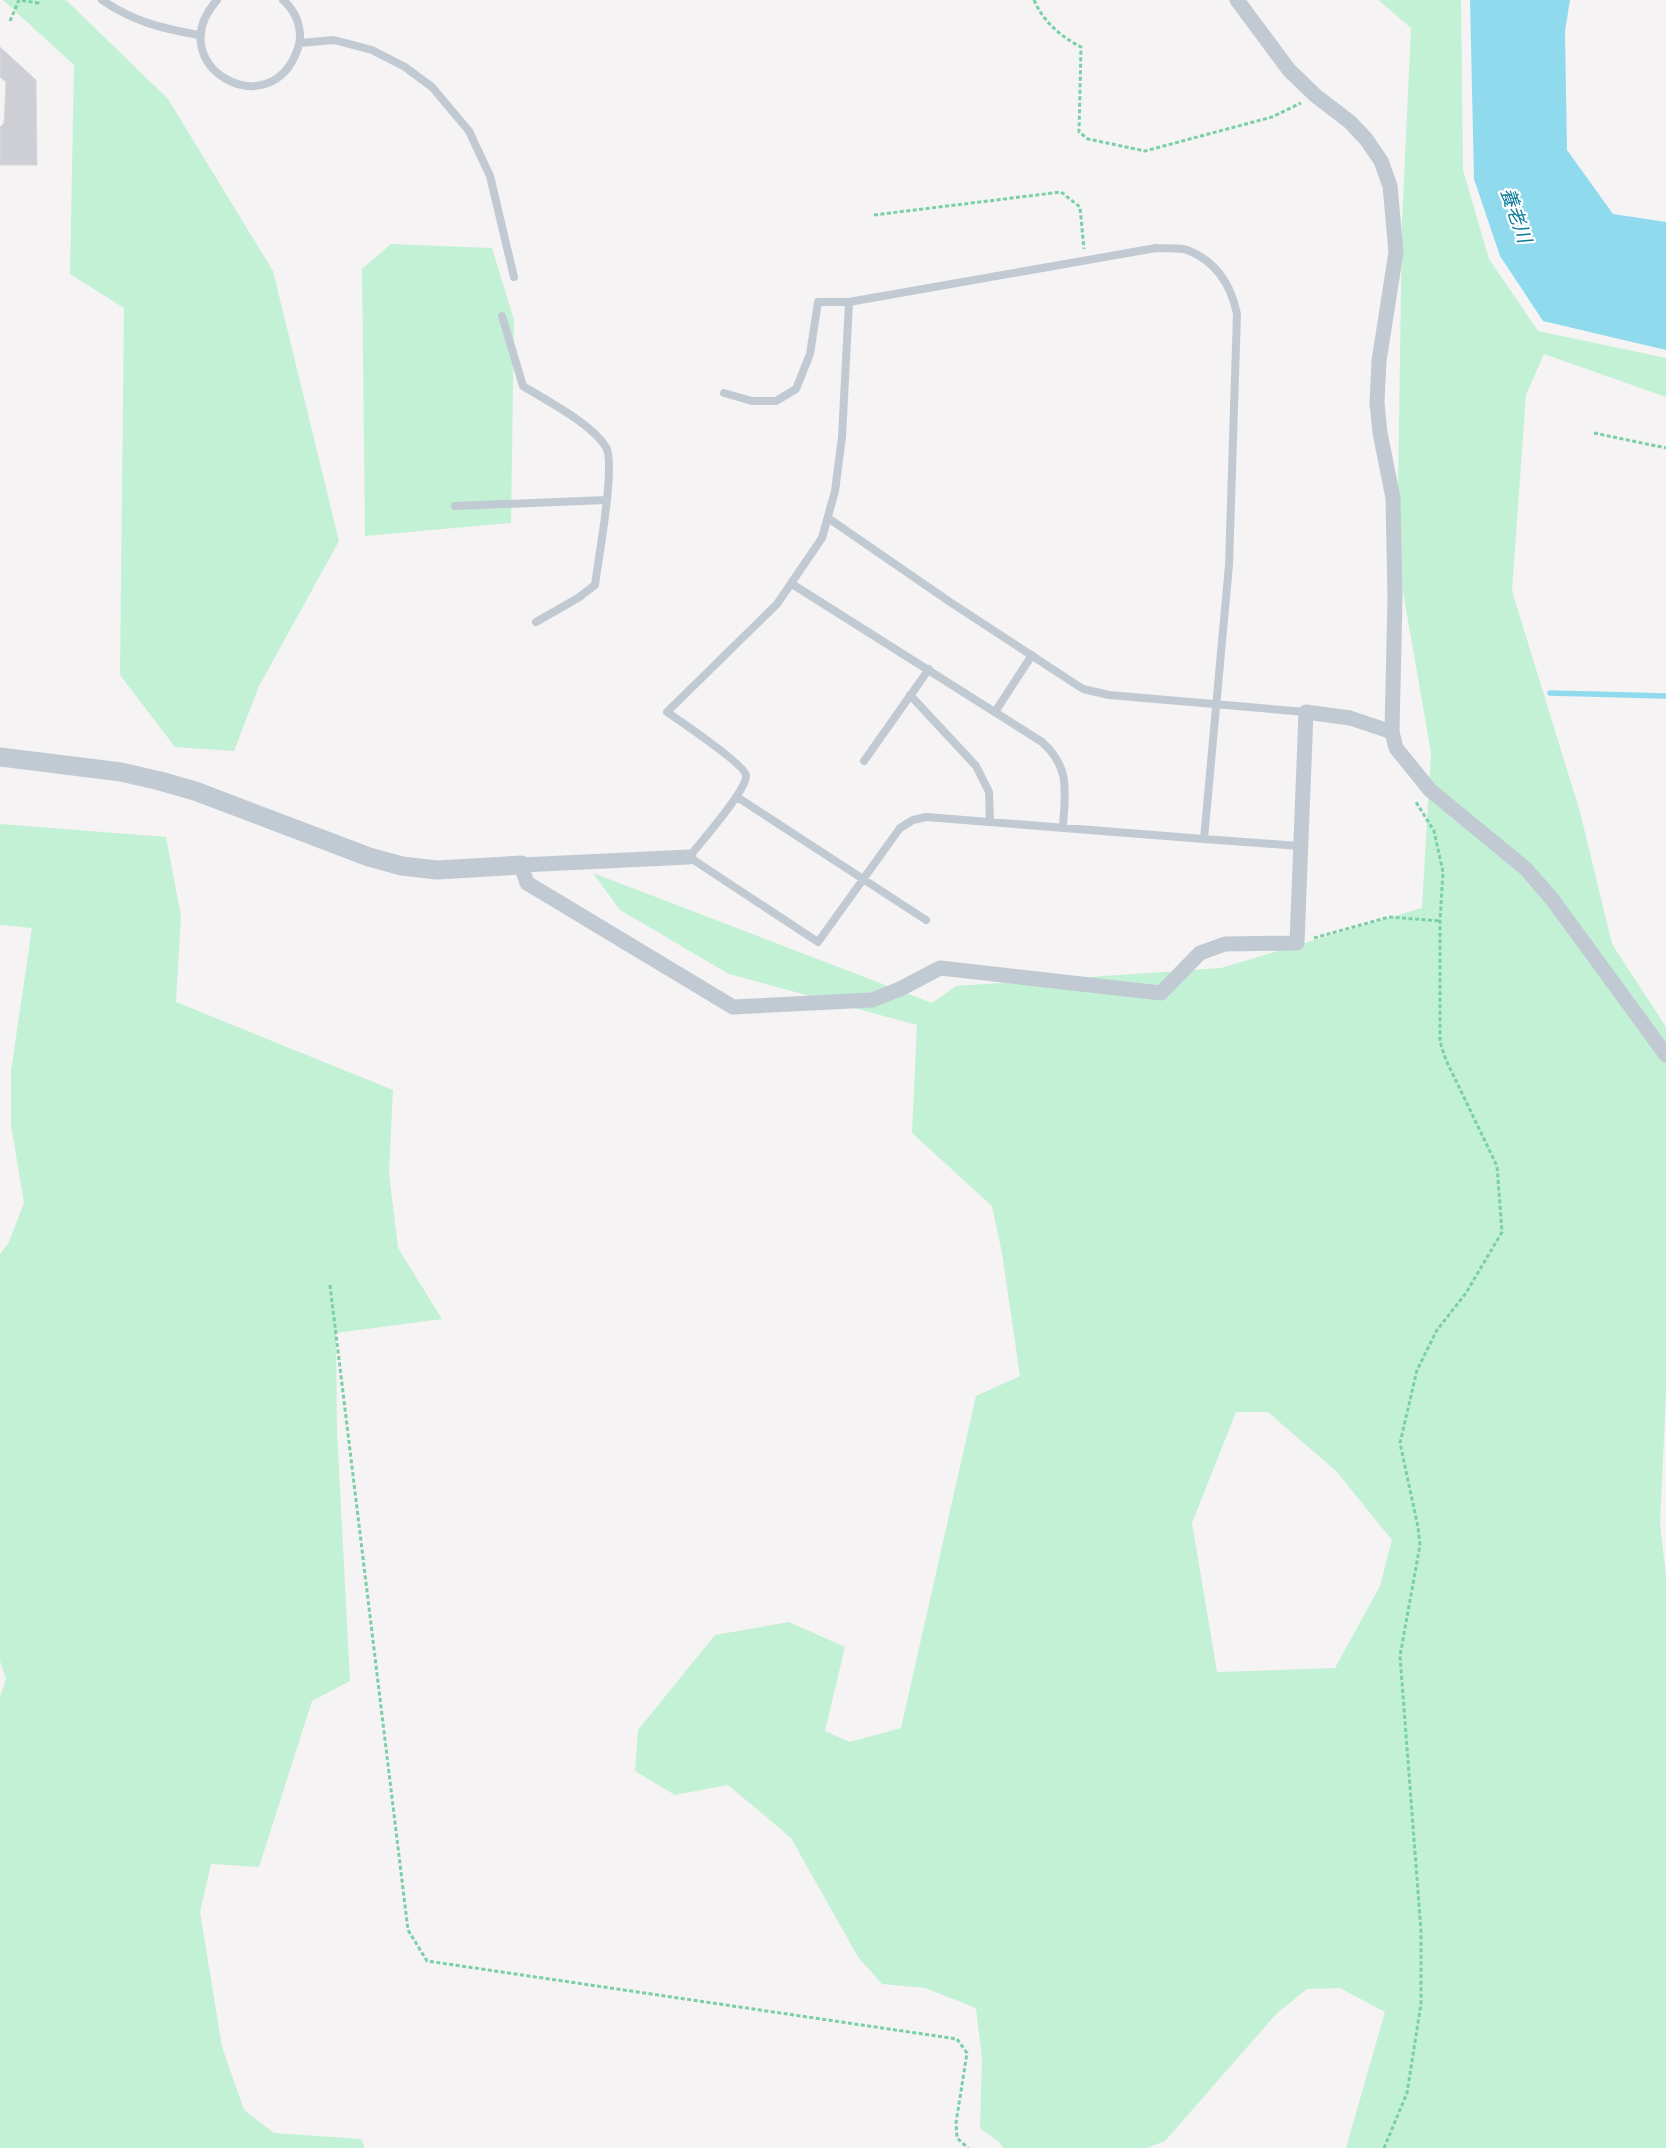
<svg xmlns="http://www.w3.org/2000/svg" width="1666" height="2148" viewBox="0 0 1666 2148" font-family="'Fira Sans','Noto Sans JP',sans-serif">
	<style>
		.green { fill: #c3f1d5; fill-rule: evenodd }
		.water { fill: #90daee }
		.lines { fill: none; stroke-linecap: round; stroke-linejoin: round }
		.stream { stroke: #90daee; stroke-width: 5.5 }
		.building { fill: #cdcfd5; stroke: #d7d9de }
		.path { stroke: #7ad0a6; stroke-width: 3; stroke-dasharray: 4 2.5; stroke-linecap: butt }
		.service { stroke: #c1cad2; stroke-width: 8 }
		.minor { stroke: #c1cad2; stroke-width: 15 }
		.tertiary { stroke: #c1cad2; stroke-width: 19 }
		.labels { text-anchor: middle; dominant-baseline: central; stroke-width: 4.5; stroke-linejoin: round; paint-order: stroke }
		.water-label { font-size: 19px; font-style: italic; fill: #0c7c9b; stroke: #fff }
	</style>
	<rect width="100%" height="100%" fill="#f5f3f3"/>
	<path class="green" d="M3 0H66L168 99 273 271 339 541 259 686 234 751 175 747 120 675 124 308 70 274 74 65Z
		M1378 0H1461L1463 170 1489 259 1538 331 1666 358V397L1544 354 1526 395 1512 591 1580 812 1612 944 1666 1027V1395L1660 1524 1666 1576V2148H1346L1385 2012 1340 1988 1307 1989 1277 2013 1165 2141 1147 2148H1003L1000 2143 980 2128 982 2059 976 2008 925 1988 882 1984 858 1957 791 1838 728 1785 675 1795 635 1771 638 1730 715 1635 789 1622 845 1647 825 1731 850 1742 901 1728 976 1396 1020 1376 1002 1253 992 1206 912 1133 917 1025 729 974 620 910 593 873 932 1003 956 986 1221 968 1422 908 1431 753 1397 557 1402 222 1411 28ZM1236 1412H1268L1336 1471 1392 1540 1380 1586 1335 1668 1217 1672 1192 1523Z
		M391 244 492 248 514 320 511 523 365 536 362 269Z
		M0 824 166 837 181 916 176 1002 393 1090 389 1174 398 1248 442 1319 336 1333 337 1431 350 1681 312 1701 259 1867 211 1864 200 1912 222 2047 244 2110 274 2133 361 2139 365 2148H0V1697L6 1679 0 1661V1254L9 1242 24 1203 11 1125V1071L32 928 0 925Z"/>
	<path class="water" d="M1470 0H1570L1565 31 1567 150 1613 214 1666 222V350L1543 321 1500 256 1474 179Z"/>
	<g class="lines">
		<path class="stream" d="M1550 693 1666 696"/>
	</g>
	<path class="building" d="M0 47 36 80 37 165H0V127L4 123 6 82 0 77Z"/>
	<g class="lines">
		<path class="path" d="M1034 0C1043 21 1060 36 1081 47L1079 132 1088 139 1145 151 1272 117 1301 103
			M10 21 19 0 38 3 37 0
			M874 215 1061 192 1080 207 1084 249
			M1594 433 1666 448
			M1314 938 1389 917 1440 921
			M330 1285 408 1930 427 1961 957 2039 967 2053 956 2123 957 2138 968 2148
			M1384 2148 1407 2093 1421 2004V1931L1400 1656 1420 1545 1418 1527 1400 1443 1417 1370 1437 1330 1466 1293 1502 1232 1497 1166 1446 1060 1440 1042V921L1443 872 1434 831 1416 802"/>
		<path class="service" d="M102 0C134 22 161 28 199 35
			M217 0C159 65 271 129 298 48 304 31 296 11 283 0
			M300 43 334 40 372 50 405 67 432 87 469 131 490 176 514 277
			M502 316 523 386C547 401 591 423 606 447 616 464 598 561 595 585L578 598 536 622
			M724 393 752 401H776L796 389 810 354 818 302H849L1156 248C1165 249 1178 247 1187 250 1216 261 1231 285 1237 314L1229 565 1204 839 926 817 913 820 900 828 818 942 689 857C700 843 748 789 746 775 744 764 680 721 667 712L777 604 822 538 835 491 842 437 849 302
			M455 506 606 500
			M828 518 950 602 1083 689 1109 695 1306 712
			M792 584 1042 742C1071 768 1065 792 1063 827
			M910 695 976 766 989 792 990 822
			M995 712 1032 655
			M864 761 929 669
			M737 797 926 920
			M1204 839 1299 846"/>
		<path class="minor" d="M1237 0 1289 70 1316 96 1350 122 1366 139 1381 161 1390 186 1396 252 1379 361 1377 403 1380 433 1393 498 1395 598 1392 732 1396 748 1430 790 1526 869 1552 899 1666 1055
			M689 857 521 865 527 883 733 1007 872 1000 900 989 940 968 1161 993 1200 953 1225 944 1297 943 1306 712 1350 718 1392 732"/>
		<path class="tertiary" d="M0 757 121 772 160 781 195 791 369 857 402 866 437 870 521 865"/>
	</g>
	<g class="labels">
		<g class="water-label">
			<text transform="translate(1516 215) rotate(71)">養老川</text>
		</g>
	</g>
</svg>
